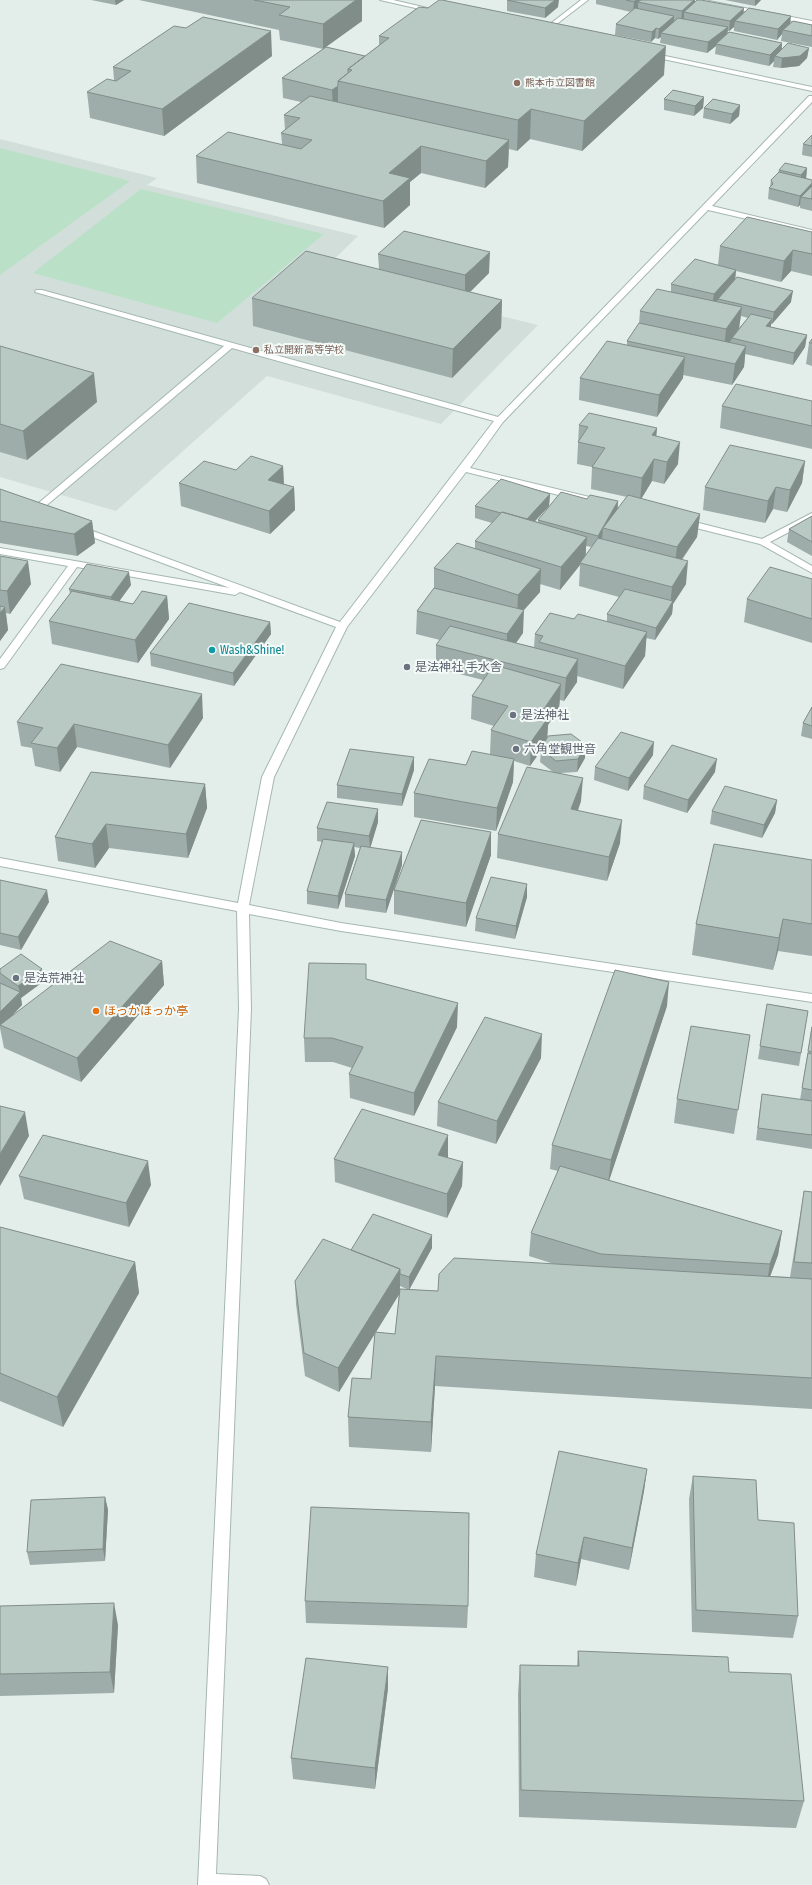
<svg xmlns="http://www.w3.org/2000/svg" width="812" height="1885" viewBox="0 0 812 1885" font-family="'Fira Sans Condensed','Noto Sans JP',sans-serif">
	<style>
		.built { fill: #d1ded9 }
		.green { fill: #bae1c8 }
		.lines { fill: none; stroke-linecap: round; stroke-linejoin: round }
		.minor-casing { stroke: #a5b7b2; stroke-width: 2 }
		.minor { fill: #fff; fill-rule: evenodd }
		.wall { fill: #9eada9; fill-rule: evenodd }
		.shaded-wall { fill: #818d89 }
		.building { fill: #b8c9c4; stroke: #818d89 }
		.education-dot { fill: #8d6e63; stroke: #f4faf8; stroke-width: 1.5 }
		.culture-dot { fill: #0f9aa8; stroke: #f4faf8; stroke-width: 1.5 }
		.worship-dot { fill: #6b7280; stroke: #f4faf8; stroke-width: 1.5 }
		.food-dot { fill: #e8710a; stroke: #f4faf8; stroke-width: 1.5 }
		.labels { text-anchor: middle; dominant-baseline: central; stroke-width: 4; stroke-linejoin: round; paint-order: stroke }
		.far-education-label { font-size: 10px; fill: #785e54; stroke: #f4faf8; text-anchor: start }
		.culture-label { font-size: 12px; fill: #0d838f; stroke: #f4faf8; text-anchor: start }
		.worship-label { font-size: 12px; fill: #5b616d; stroke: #f4faf8; text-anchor: start }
		.food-label { font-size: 12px; fill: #c56008; stroke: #f4faf8; text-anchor: start }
	</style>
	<rect width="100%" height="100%" fill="#e3eeea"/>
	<path class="built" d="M0 139 157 178 147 185 358 236 320 273 538 325 441 424 267 376 116 511 0 477Z"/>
	<path class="green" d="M0 148 130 181 0 275Z
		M141 189 324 234 217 323 33 273Z"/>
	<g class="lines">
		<defs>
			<path id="minor" d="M380 0H393L436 10 433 12Z
				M581 0H588L545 33H541V31Z
				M691 0H704L812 21V25Z
				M651 53 812 87V91L649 56 647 55Z
				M809 96H812V102L712 206 812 230V234L708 210 503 422 470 468 606 501 608 503 603 506 466 472 347 627 274 777 249 905 341 923 812 994V1002L341 931 249 914 251 1009 216 1874 260 1876 266 1879 269 1885H198L239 1009 237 911 0 866V858L238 903 262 777 336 627 240 592 235 595 77 567 4 668 0 669V659L68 566 0 554V548L230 588 76 531 74 529 76 527 79 526 340 622 494 421 232 348 34 516H28L26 514 28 512 224 346 35 292 36 290H42L498 417Z
				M812 513V520L770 542 812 566V573L760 544 680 524 678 522 683 519 762 539Z"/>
		</defs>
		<use href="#minor" class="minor-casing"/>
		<use href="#minor" class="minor"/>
	</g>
	<path class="wall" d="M91 0H124L116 5Z
		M139 0H362V21L326 47 365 56 379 45V36L664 75 582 151 530 139 517 151 509 149 508 167 485 188 421 173 410 182V205L384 228 197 183 196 156 282 144 281 133 285 130 284 115 301 102 283 98 282 78 323 49 280 40 279 30Z
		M507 0 558 7 545 18 507 11Z
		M596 0H695V2L791 23 812 25V47L781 41 782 34 777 40 734 31V27L729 31H728L727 34 782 43V50L809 48 807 58 799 66 781 68 773 67 774 61 769 66 715 54 716 46 707 53 660 43 661 37 658 39 655 38 651 42 615 35 616 24 631 12 596 4Z
		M725 0H761L755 6Z
		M272 56 164 136 90 118 87 92 114 80 113 67Z
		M704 97 703 108 694 116 664 110V99Z
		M740 105 739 116 730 124 703 118 704 108Z
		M812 135V157L802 155 803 144Z
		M807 168 806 178 812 180V211L800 208V205L798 207 768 199 769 188 770 187 771 180 778 173 779 170Z
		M812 232V276L791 271 781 282 736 271 735 280 791 302 772 324H771V327L807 335 805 347 793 365 745 354 744 367 732 385 683 375V378L657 417 579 400 580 378 627 345V341L639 324 640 311 671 292V284L718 265 720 246ZM741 316 748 318 739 328Z
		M378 254 489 273 470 292 502 300 501 328 452 378 253 326 252 298 379 269Z
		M812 339V366L806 364 809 343Z
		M0 346 97 402 27 460 0 452Z
		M812 401V449L720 428 722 406Z
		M579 425 657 428 656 436 678 464 664 484 652 481 641 499 700 514 697 537 682 560 686 584 673 604 672 614 655 640 646 638 645 656 623 689 577 676V682L564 701 560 700 559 708 548 725 547 738 585 758 577 772 560 773 581 801 578 811 620 843 607 881 497 858 498 834 553 772 540 762 541 751 530 766 514 761 513 782 496 831 414 817V793L466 765 496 756 490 754 491 730 494 726 471 719 472 696 483 680 436 668V645L440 640 416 634 417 611 434 588V568L475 548V541L492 523 475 518V506L550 494 549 506 535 521 538 522V520L587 499 618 501V509L627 497 591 489 592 467 577 464ZM586 546 592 547 586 556ZM580 565 579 586 619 597 607 614V621L574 619 535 634 534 647 516 643 523 633V610L540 592V584L560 590Z
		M805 461 802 483 787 512 773 509 765 523 703 510 705 487Z
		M283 466 284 484 294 487 295 510 270 534 181 506 179 483 236 470Z
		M0 489 92 521 95 543 77 556 0 543Z
		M812 516V556L787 542 789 529Z
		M0 556 31 584 10 614 6 613 8 630 0 641Z
		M812 579V643L744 622 747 599Z
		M131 585 119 601 133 604 167 596 169 619 138 663 52 644 49 621 70 594 69 589Z
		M270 622 271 634 234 686 151 666 150 653Z
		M812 707V739L801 736 803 723Z
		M203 718 170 768 77 747 60 772 35 766 32 748 21 746 17 722Z
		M653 755 628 791 594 780 595 767Z
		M414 757V770L402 806 337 798V785Z
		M715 772 687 813 643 799 644 786Z
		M205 784 207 808 188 858 109 848 95 868 58 861 55 837Z
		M777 800 775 813 762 838 710 824 712 811Z
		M378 822 370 848 402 852V865L386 913 345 907V894L360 848 354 847 355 856 338 909 307 904V891L322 842 317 841V828Z
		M491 855 466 927 394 914V890Z
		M812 860V956L778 951 773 970 692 955 696 924Z
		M0 880 49 902 21 950 0 945Z
		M527 884V897L515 939 475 931 476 918Z
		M162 961 164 985 81 1082 4 1048 0 1028V969H42L44 981 21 998 22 1005 13 1015Z
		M366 979 457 1027 414 1116 350 1098 349 1074 352 1068 333 1062H305L304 1038Z
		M767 1004 808 1011 799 1066 758 1059Z
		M667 1006 609 1180 782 1231 778 1255 770 1276 790 1277 800 1215 804 1191 812 1192V1409L435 1386 431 1452 349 1447 348 1417 371 1379 375 1333 339 1392 305 1376 296 1304 295 1281 351 1250 432 1248 409 1290 400 1286V1289L438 1291 554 1264 529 1256 531 1233 558 1171 550 1169 552 1145ZM399 1294 395 1334 376 1332Z
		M812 1025V1149L756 1140 760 1107 762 1094 800 1100Z
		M750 1035 734 1134 674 1123 677 1099Z
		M541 1058 496 1144 437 1126 438 1102Z
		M334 1159 463 1162 462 1186 447 1218 335 1182Z
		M19 1176 151 1185 129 1227 24 1199Z
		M0 1227 135 1262 139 1293 63 1427 0 1401Z
		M647 1469 644 1491 629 1570 581 1559 576 1586 534 1577 536 1554Z
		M693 1476 758 1520 798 1616 793 1638 692 1632 689 1499Z
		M105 1497 108 1510 105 1561 30 1565 27 1552Z
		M305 1601 468 1606 467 1628 306 1623Z
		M0 1606 118 1625 114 1693 0 1696Z
		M578 1651 729 1672 804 1801 796 1828 519 1817 518 1694 520 1665 577 1666Z
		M388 1688 375 1789 293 1779 291 1758Z"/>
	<path class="shaded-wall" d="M115 0H124L116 5Z
		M356 0H362V21L323 49V24Z
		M555 0H559L558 7 545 18V8Z
		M636 0H649L638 2V9L633 12 634 2Z
		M694 0H695V9L684 12V19L681 21 682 11Z
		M755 0H761L755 6Z
		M744 8 743 19 735 21 734 27 729 31 730 21Z
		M674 16V26L661 33V37L658 39 659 29Z
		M791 16 790 26 783 30 782 34 777 40 778 29Z
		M728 27 727 38 716 44V46L707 53 708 42Z
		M656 28 655 38 651 42 652 32Z
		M271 31 272 56 164 136 162 109Z
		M782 43 781 54 775 56 774 61 769 66 770 55Z
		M666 46 664 75 582 151 584 121Z
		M809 48 807 58 799 66 781 68 782 58Z
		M338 86V105L333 109 332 90Z
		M704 97 703 108 694 116 695 106Z
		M740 105 739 116 730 124 732 114Z
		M531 109 530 139 517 151 518 120Z
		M509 140 508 167 485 188 486 161Z
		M421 146V173L410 182V205L384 228 383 201 389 173Z
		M807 168 806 179 800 186 801 175Z
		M812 183V193L801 197 800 205 798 207 800 196Z
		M793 250 791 271 781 282 784 261Z
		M490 252 489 273 465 297V275Z
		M736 270 735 281 718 299V300L712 306 714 294Z
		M793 291 791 302 772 324 774 312Z
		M502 300 501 328 452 378 453 349Z
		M742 307 739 328 724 351 726 329Z
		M772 319 770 331 766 326Z
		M807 335 805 347 793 365 794 353Z
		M746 346 744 367 732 385 735 364Z
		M685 357 683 378 657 417 659 395Z
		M94 373 97 402 27 460 23 431Z
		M657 428 655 450 652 435Z
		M680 442 678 464 664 484 667 462Z
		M654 459 652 481 640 501 642 478Z
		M805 461 802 483 787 512 790 490Z
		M283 466 284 488 268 480Z
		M294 487 295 510 270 534 269 511Z
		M776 487 773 509 765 523 768 501Z
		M550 494 549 506 524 533 525 521Z
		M618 501 617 513 603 528 602 540 597 549 598 536Z
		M700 514 697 537 674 570 677 547Z
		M92 521 95 543 77 556 74 534Z
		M587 537 585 559 580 563V565L560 590 561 567Z
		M28 561 31 584 10 614 7 591Z
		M688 561 686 584 673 604 672 614 655 640 656 628 670 607 672 587Z
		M541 569 540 592 517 618 518 595Z
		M129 572 131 585 113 610 111 597Z
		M167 596 169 619 138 663 135 640Z
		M5 607 8 630 0 641V613Z
		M524 610 523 633 506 657 507 634Z
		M270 622 271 634 234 686 233 673Z
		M647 632 645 656 623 689 625 666Z
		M578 659 577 682 564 701 566 678Z
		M561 684 559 708 548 725 547 742 530 766 531 742 539 716Z
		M202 694 203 718 170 768 168 745Z
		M74 724 77 747 60 772 57 748Z
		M654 742 653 755 628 791 629 778Z
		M586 745 585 758 577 772 578 759Z
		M414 757V770L402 806V794Z
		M514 759 513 782 496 831 497 808Z
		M717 759 715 772 687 813 688 800Z
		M583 778 581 801 569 833 571 809Z
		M205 784 207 808 188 858 186 834Z
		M777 800 775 813 762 838 764 825Z
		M378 809V822L370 849 369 836Z
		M622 820 620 843 607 881 609 857Z
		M106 824 109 848 95 868 92 844Z
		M491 832V855L466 927V903Z
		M354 843 355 856 338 909V896Z
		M402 852V865L386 913V900Z
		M527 884V897L515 939 516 926Z
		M47 890 49 902 21 950 18 937Z
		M783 919 778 951 773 970 779 938Z
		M162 961 164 985 81 1082 77 1058Z
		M42 969 44 981 21 998 22 1005 2 1026 0 1025V1012L20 993 18 986Z
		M669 982 667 1006 608 1184 611 1160Z
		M458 1003 457 1027 414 1116V1093Z
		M542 1034 541 1058 496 1144 497 1121Z
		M25 1112 29 1136 0 1186V1154Z
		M448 1135V1159L438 1155Z
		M148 1161 151 1185 129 1227 126 1203Z
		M463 1162 462 1186 447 1218V1194Z
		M782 1231 778 1255 766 1288 770 1264Z
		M432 1235V1248L409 1290V1277Z
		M135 1262 139 1293 63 1427 57 1397Z
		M400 1269V1293L339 1392 338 1368Z
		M436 1356 435 1386 431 1452V1422Z
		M647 1469 644 1491 629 1570 632 1548Z
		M105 1497 108 1510 105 1561 103 1549Z
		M584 1537 581 1559 576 1586 578 1563Z
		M114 1603 118 1625 114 1693 110 1672Z
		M388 1667V1688L375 1789V1768Z"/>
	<path class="building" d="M254 0H356L323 24 279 15 290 7Z
		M439 0H442L666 46 584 121 531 109 518 120 338 81 352 70 348 69 389 38 379 36 419 7 428 8Z
		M507 0H555L545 8Z
		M626 0H636L634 2Z
		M641 0H694L682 11 638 2Z
		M697 0H701L744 8 730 21 684 12Z
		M635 8 674 16 659 29 656 28 652 32 616 24Z
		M749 8 791 16 778 29 735 21Z
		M203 17 271 31 162 109 87 92 107 79 116 81 131 71 113 67 174 26 186 28Z
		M678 18 728 27 708 42 661 33Z
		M793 21 812 25V36L783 30Z
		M729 32 782 43 770 55 716 44Z
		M788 43 809 48 800 56 782 58 775 56Z
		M326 47 365 56 348 69V73L338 81V86L332 90 282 78Z
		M673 90 704 97 695 106 664 99Z
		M310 96 509 140 486 161 421 146 389 173 410 178 383 201 196 156 228 132 301 149 312 140 281 133 300 118 284 115Z
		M713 99 740 105 732 114 704 108Z
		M812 135V146L803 144Z
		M785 163 807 168 801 175 779 170Z
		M779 172 812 180V183L800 196 769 188 773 184 771 180Z
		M812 186V199L801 197Z
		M747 217 812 232V254L793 250 784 261 720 246Z
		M404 231 490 252 465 275 378 254Z
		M306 251 502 300 453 349 252 298Z
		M695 259 736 270 714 294 671 284Z
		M737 277 793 291 774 312 718 299Z
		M657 289 742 307 726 329 640 311Z
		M751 314 772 319 766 326 807 335 794 353 732 338Z
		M639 323 746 346 735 364 627 341Z
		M812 339V343H809Z
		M607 341 685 357 659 395 580 378Z
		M0 346 94 373 23 431 0 424Z
		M736 384 812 401V426L722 406Z
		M589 413 657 428 652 435 680 442 667 462 654 459 642 478 592 467 605 448 578 442 588 427 579 425Z
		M730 445 805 461 790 490 776 487 768 501 705 487Z
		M251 456 283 466 268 480 294 487 269 511 179 483 204 461 236 470Z
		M501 479 550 494 527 519 502 512 501 513 475 506Z
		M0 489 92 521 74 534 0 521Z
		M561 492 587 499 590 495 618 501 598 536 538 520Z
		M628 495 700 514 677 547 603 528Z
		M502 512 587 537 561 567 475 541Z
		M812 516V542L789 529Z
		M598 538 688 561 672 587 580 563Z
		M457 543 541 569 518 595 434 568Z
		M0 556 28 561 7 591 0 590Z
		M87 564 129 572 111 597 69 589Z
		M770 567 812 579V619L747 599Z
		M434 588 524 610 507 634 417 611Z
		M625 589 673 601 656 628 607 614Z
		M72 591 133 604 142 591 167 596 135 640 49 621Z
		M189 603 270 622 233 673 150 653Z
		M0 606 5 607 0 613Z
		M550 613 574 619 578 614 647 632 625 666 539 642 543 636 535 634Z
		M450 626 578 659 566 678 436 645Z
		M61 664 202 694 168 745 74 724 57 748 31 743 43 728 17 722Z
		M494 665 561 684 539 716 548 718 531 742 491 730 508 706 472 696Z
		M812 707V726L803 723Z
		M621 732 654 742 629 778 595 767Z
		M571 734 586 745 578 759 556 761 541 749 548 736Z
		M672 745 717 759 688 800 644 786Z
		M350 749 414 757 402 794 337 785Z
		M472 751 514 759 497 808 414 793 429 759 466 765Z
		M527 767 583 778 571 809 622 820 609 857 498 834Z
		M91 772 205 784 186 834 106 824 92 844 55 837Z
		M725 786 777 800 764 825 712 811Z
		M327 802 378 809 369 836 317 828Z
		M421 820 491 832 466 903 394 890Z
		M323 839 354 843 338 896 307 891Z
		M714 844 812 860V924L783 919 779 938 696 924Z
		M361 846 402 852 386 900 345 894Z
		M491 877 527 884 516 926 476 918Z
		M0 880 47 890 18 937 0 933Z
		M110 941 162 961 77 1058 0 1025Z
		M21 954 42 969 18 986 0 973V969Z
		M309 963 366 964V979L458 1003 414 1093 349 1074 363 1047 332 1038H304Z
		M615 970 669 982 611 1160 552 1145Z
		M0 983 20 992 0 1012Z
		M767 1004 808 1011 801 1053 760 1046Z
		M485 1017 542 1034 497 1121 438 1102Z
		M691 1026 750 1035 738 1110 677 1099Z
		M812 1027V1052L808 1051Z
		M808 1053 812 1054V1090L802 1088Z
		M762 1094 812 1101V1135L758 1128Z
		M0 1106 25 1112 0 1154Z
		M362 1109 448 1135 438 1155 463 1162 447 1194 334 1159Z
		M43 1135 148 1161 126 1203 19 1176Z
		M560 1166 782 1231 770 1264 601 1254 531 1233Z
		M804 1191 812 1192V1263L794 1262Z
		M373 1214 432 1235 409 1277 400 1274V1269L351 1250Z
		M0 1227 135 1262 57 1397 0 1373Z
		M323 1239 400 1269 338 1368 304 1353 295 1281Z
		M454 1258 812 1279V1378L436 1356 431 1422 348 1417 352 1378 371 1379 375 1332 395 1334 400 1289 438 1291 439 1274Z
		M559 1451 647 1469 632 1548 584 1537 578 1563 536 1554Z
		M693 1476 756 1480 758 1520 794 1523 798 1616 696 1610Z
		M105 1497 103 1549 27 1552 31 1500Z
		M311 1507 469 1513 468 1606 305 1601Z
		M114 1603 110 1672 0 1674V1606Z
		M578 1651 728 1657 729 1672 791 1674 804 1801 521 1790 520 1665 579 1666Z
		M306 1658 388 1667 375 1768 291 1758Z"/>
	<g class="education-dot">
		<circle cx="517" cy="83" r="4"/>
		<circle cx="256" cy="350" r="4"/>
	</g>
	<circle class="culture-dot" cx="212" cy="650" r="4"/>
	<g class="worship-dot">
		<circle cx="407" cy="667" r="4"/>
		<circle cx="513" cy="715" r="4"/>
		<circle cx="516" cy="749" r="4"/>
		<circle cx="16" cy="978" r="4"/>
	</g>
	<circle class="food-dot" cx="96" cy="1011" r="4"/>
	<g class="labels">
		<g class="far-education-label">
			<text x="525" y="83">熊本市立図書館</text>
			<text x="264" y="350">私立開新高等学校</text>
		</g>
		<g class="culture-label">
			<text x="220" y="650">Wash&amp;Shine!</text>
		</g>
		<g class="worship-label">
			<text x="415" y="667">是法神社 手水舎</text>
			<text x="521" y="715">是法神社</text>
			<text x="524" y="749">六角堂観世音</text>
			<text x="24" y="978">是法荒神社</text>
		</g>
		<g class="food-label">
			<text x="104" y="1011">ほっかほっか亭</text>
		</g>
	</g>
</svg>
